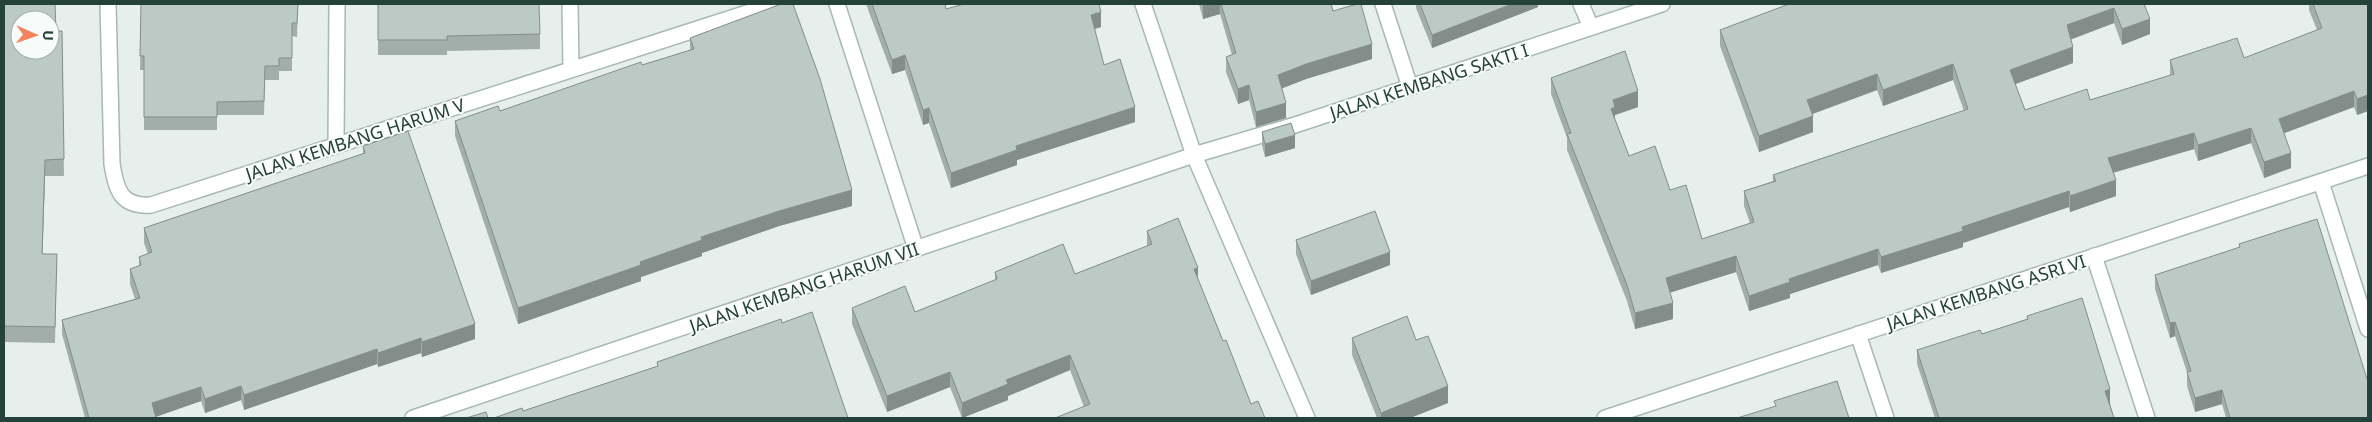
<svg xmlns="http://www.w3.org/2000/svg" width="2372" height="422" viewBox="0 0 2372 422" font-family="'Noto Sans',sans-serif">
	<style>
		.lines { fill: none; stroke-linecap: round; stroke-linejoin: round }
		.minor-casing { stroke: #a8b8b2; stroke-width: 18 }
		.minor { stroke: #fff; stroke-width: 15 }
		.wall { fill: #a1aea9 }
		.shaded-wall { fill: #838d89 }
		.building { fill: #bbcac4; stroke: #838d89; fill-rule: evenodd }
		.labels { text-anchor: middle; dominant-baseline: central; stroke-width: 4; stroke-linejoin: round; paint-order: stroke }
		.street-label { font-size: 18px; fill: #24423a; stroke: #f7fbf9 }
	</style>
	<rect width="100%" height="100%" fill="#e6efeb"/>
	<g class="lines">
		<defs>
			<path id="minor" d="M108 4 112 164C116 190 121 207 151 205L775 4
				M570 4 571 69
				M837 4 916 249
				M1143 4 1194 155 1307 418
				M1383 4 1410 87
				M1581 4 1591 27
				M336 144 337 4
				M2321 182 2368 329
				M2094 256 2147 418
				M1858 334 1886 418
				M413 418 1194 155 1292 126 1662 4
				M1605 418 2368 166"/>
		</defs>
		<use href="#minor" class="minor-casing"/>
		<use href="#minor" class="minor"/>
	</g>
	<path class="wall" d="M4 4 56 31H62L64 176H45L42 254H57L55 343 4 342Z
		M141 4H298L297 37 292 36V71H279V80H265L264 115H217V130H144V70H140Z
		M378 4 540 34V49L447 51V55H378Z
		M866 4H945L946 9 1101 27 1094 29 1104 65 1135 122 1017 160V165L951 188 929 123 923 125 905 70 892 74Z
		M1199 4H1331L1333 11 1372 59 1306 79 1282 88 1286 118 1256 127 1249 100 1238 104 1226 72V57L1232 55 1220 14 1203 19Z
		M1416 4H1538V7L1432 48 1416 8Z
		M1789 4H2148L2145 5 2150 34 2122 45 2114 23 2071 39 2073 63 2015 84 2025 110 2090 100 2170 76V60L2244 58 2317 30 2309 10V4H2368V111L2357 115 2354 107 2284 133 2291 168 2264 178 2251 143 2198 161 2194 149 2113 173 2116 196 2070 212 2069 207 1963 243V247L1881 273 1878 265 1790 294V298L1749 311 1736 272 1670 292 1673 319 1635 329 1627 301 1567 150V138L1551 94V78L1638 107 1615 115V120L1629 156 1670 190 1702 239 1750 223 1744 206V191L1773 181V175L1964 111 1953 80 1883 106 1877 90 1812 114 1813 132 1759 152 1720 46V30Z
		M690 38 852 206 779 226 702 253V256L641 277V281L518 324 455 136V121L500 111 690 50Z
		M1262 132 1295 148 1265 157 1262 145Z
		M363 146 475 339 422 357 421 353 378 367 377 364 244 410 241 400 205 413 201 401 156 417V418H85L62 334V320L135 299 130 284V269L139 266V257L148 254 144 243V228L363 154Z
		M1147 231 1198 279 1223 341 1251 404 1265 418 1084 407 1070 370 1008 396V400L962 418 950 387 887 412 852 324V308L915 312 995 280V272L1075 274 1147 246Z
		M1296 240 1390 265 1311 295 1296 254Z
		M2239 244 2368 418H2226L2222 404 2195 412 2187 386V372L2175 336 2170 338 2155 289V275L2239 248Z
		M2027 316 2110 403 2114 418H1935L1917 364V350L1982 334 2027 319Z
		M1352 338 1448 403 1410 418H1377L1352 355Z"/>
	<path class="shaded-wall" d="M1203 4H1220V14L1203 19Z
		M1512 4H1538V7L1432 48V35Z
		M2114 8V23L2067 41V25Z
		M1101 12V27L1091 30V15Z
		M2150 19V34L2122 45V29Z
		M1372 44V59L1306 79 1278 90V75L1306 64Z
		M2073 47V63L2010 86V70Z
		M905 55V70L892 74V60Z
		M1953 64V80L1883 106V90Z
		M1877 74V90L1807 116V100Z
		M1249 85V100L1238 104V89Z
		M1638 91V107L1615 115V123L1611 109 1613 100Z
		M2354 91V107L2279 135V119Z
		M2368 95V111L2357 115V99Z
		M1286 103V118L1256 127V112Z
		M1135 107V122L1017 160V165L951 188V173L1016 146Z
		M929 108V123L923 125V110Z
		M1813 116V132L1759 152V136Z
		M2251 128V143L2198 161V145Z
		M2194 133V149L2108 174V158Z
		M1295 135V148L1265 157V144Z
		M2291 153V168L2264 178V162Z
		M45 160V176L42 270V254Z
		M2116 180V196L2070 212V196Z
		M852 190V206L779 226 702 253V256L641 277V281L518 324V308L640 262 701 237 779 211Z
		M2069 191V207L1963 243V247L1881 273V257L1962 227Z
		M1878 249V265L1790 294V298L1749 311V296L1789 279Z
		M1390 252V265L1311 295V281Z
		M1736 256V272L1666 294V278Z
		M1198 268V284L1194 269Z
		M1673 303V319L1635 329V313Z
		M2175 322V336L2170 338V323Z
		M475 324V339L422 357V342Z
		M421 338V353L378 367V353Z
		M377 349V364L244 410V395Z
		M1070 355V370L1008 396V400L962 418V403L1006 380Z
		M950 372V387L887 412V396Z
		M241 386V400L205 413V399Z
		M1448 386V403L1410 418H1381V413Z
		M201 387V401L152 418V403Z
		M2110 389V403L2105 405V391Z
		M2222 390V404L2195 412V398Z"/>
	<path class="building" d="M4 4H55L56 31H62L64 159 45 160 42 254H57L55 327 4 326ZM20 20H50V50H20Z
		M141 4H298L297 23H292V58H279V66H265L264 101 217 102V117H144V56H140Z
		M378 4H539L540 34 447 36V40H378Z
		M781 4H793L820 79 852 190 779 211 701 237 702 240 640 262 641 265 518 308 455 121 498 106 500 111 641 62 642 65 694 49 690 38Z
		M872 4H945L946 9 964 4H1099L1101 12 1091 15 1104 65 1120 59 1135 107 1016 146 1017 150 951 173 929 108 923 110 905 55 892 60Z
		M1221 4H1331L1333 11 1357 4H1361L1372 44 1306 64 1278 75 1286 103 1256 112 1249 85 1238 89 1226 57 1236 53Z
		M1420 4H1512L1432 35Z
		M1789 4H2144L2150 19 2122 29 2114 8 2067 25 2073 47 2010 70 2025 110 2087 89 2090 100 2174 74 2170 60 2237 38 2244 58 2322 28 2313 4H2368V95L2357 99 2354 91 2279 119 2291 153 2264 162 2251 128 2198 145 2194 133 2108 158 2116 180 2070 196 2069 191 1962 227 1963 231 1881 257 1878 249 1789 279 1790 282 1749 296 1736 256 1666 278 1673 303 1635 313 1627 285 1567 134 1571 133 1551 78 1625 51 1638 91 1613 100 1615 107 1611 109 1629 156 1655 146 1670 190 1686 185 1702 239 1754 222 1744 191 1776 181 1773 175 1968 109 1953 64 1883 90 1877 74 1807 100 1813 116 1759 136 1720 30Z
		M1291 123 1295 135 1265 144 1262 132Z
		M408 131 475 324 422 342 421 338 378 353 377 349 244 395 241 386 205 399 201 387 152 403 156 418H89L62 320 140 298 130 269 141 265 139 257 152 252 144 228 365 153 363 146Z
		M1375 211 1390 252 1311 281 1296 240Z
		M1178 218 1198 268 1194 269 1223 341 1226 340 1251 404 1258 401 1265 418H1055L1090 404 1070 355 1006 380 1008 384 962 403 950 372 887 396 852 308 905 286 915 312 997 279 995 272 1063 244 1075 274 1152 244 1147 231Z
		M2317 219 2367 379 2368 378V418H2230L2222 390 2195 398 2187 372 2191 371 2175 322 2170 323 2155 275 2240 247 2239 244Z
		M2082 298 2110 389 2105 391 2114 418H1939L1917 350 1980 330 1982 334 2028 319 2027 316Z
		M812 312 848 418H494L522 408 523 411 658 366 657 362 781 319 782 323Z
		M1407 316 1416 340 1428 336 1448 386 1381 413 1352 338Z
		M1837 381 1849 418H1737L1776 406 1774 401Z
		M486 412 488 418H466Z"/>
	<g class="labels">
		<g class="street-label">
			<text transform="translate(1429 81) rotate(-18)">JALAN KEMBANG SAKTI I</text>
			<text transform="translate(355 139) rotate(-18)">JALAN KEMBANG HARUM V</text>
			<text transform="translate(804 287) rotate(-19)">JALAN KEMBANG HARUM VII</text>
			<text transform="translate(1986 292) rotate(-18)">JALAN KEMBANG ASRI VI</text>
		</g>
	</g>
	<rect width="2372" height="422" fill="none" stroke="#24423a" stroke-width="10"/>
	<g transform="translate(35 35) rotate(92)"><circle r="24" fill="#f7fbf9" stroke="#a3b1ad"/>
	<path d="M0-4L9 19L0 12L-9 19Z" fill="#f4845f"/>
	<text y="-8" font-size="14" font-weight="bold" text-anchor="middle" fill="#24423a">U</text>
	</g>
</svg>
